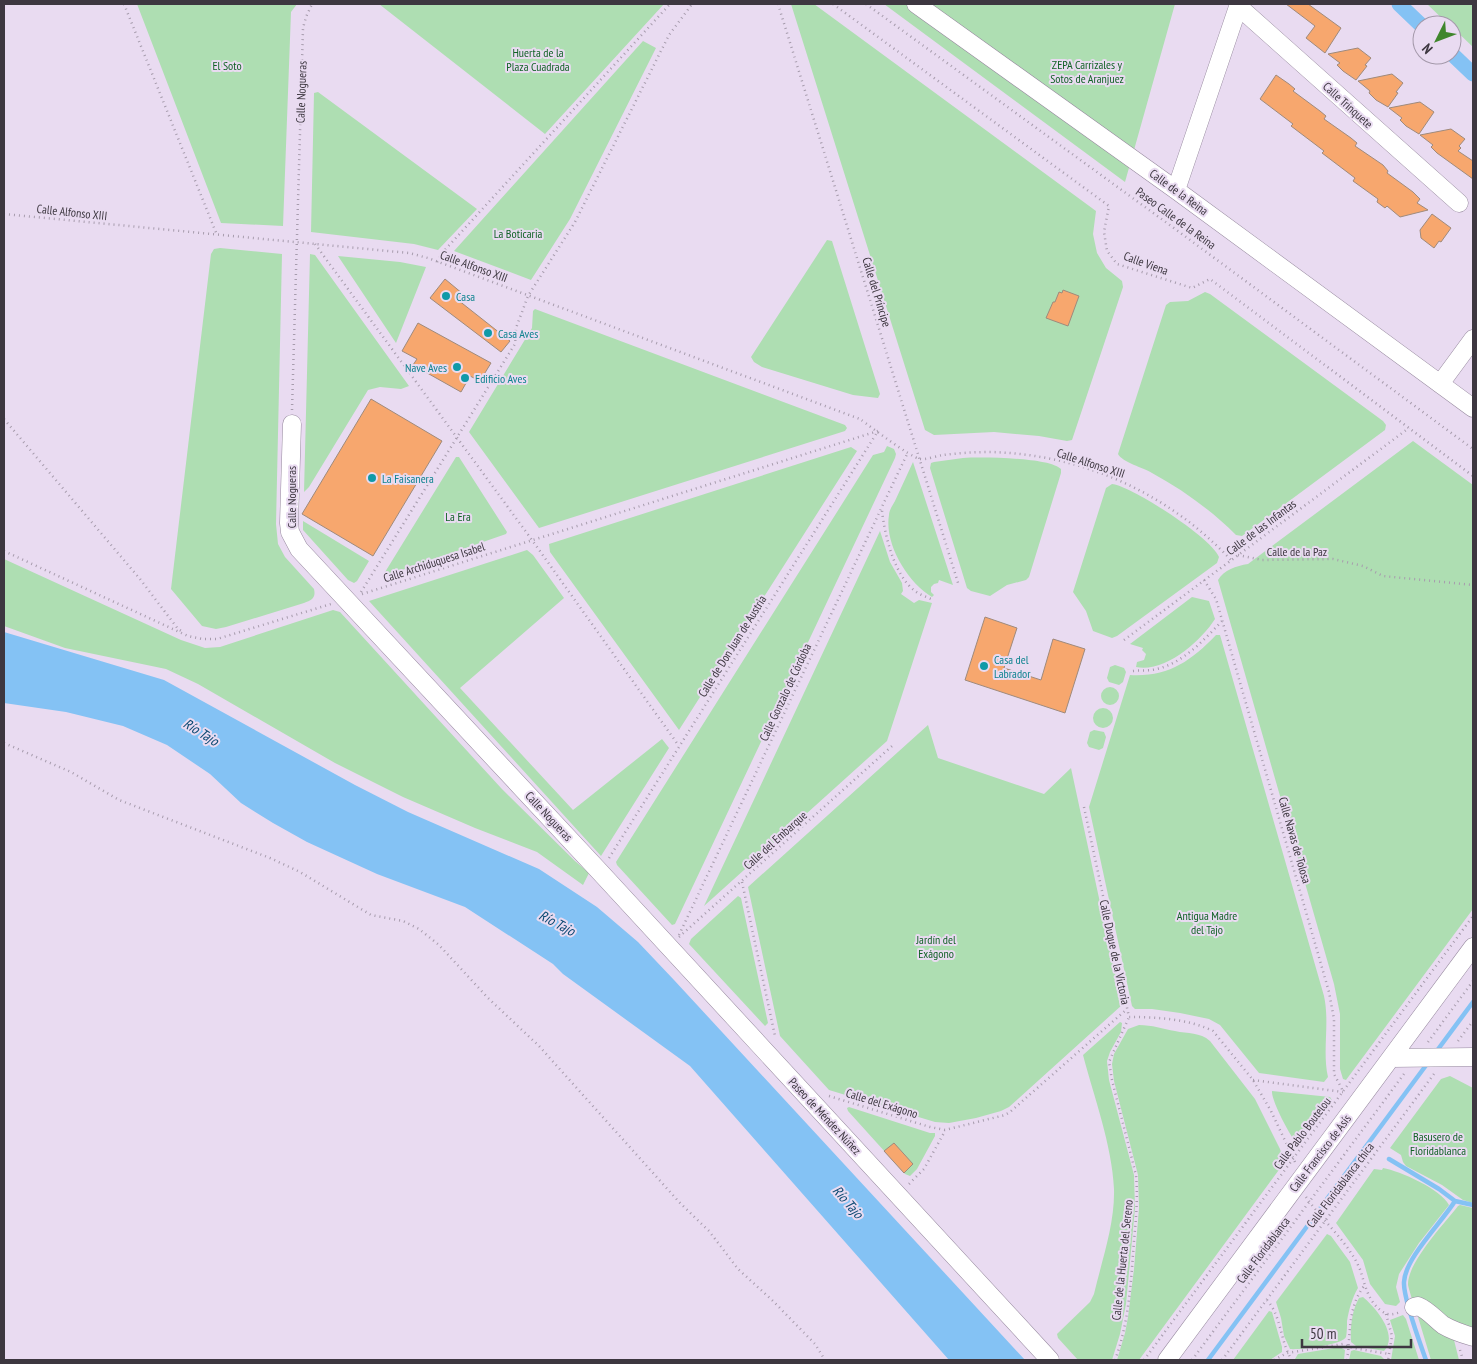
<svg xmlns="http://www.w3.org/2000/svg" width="1477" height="1364" viewBox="0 0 1477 1364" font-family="'PT Sans Narrow',sans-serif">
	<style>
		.green { fill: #aedeb2 }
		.water { fill: #84c2f4 }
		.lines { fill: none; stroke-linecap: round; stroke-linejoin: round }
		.stream { stroke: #84c2f4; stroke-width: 4.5 }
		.canal { stroke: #84c2f4; stroke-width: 15 }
		.building { fill: #f7a76e; stroke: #9f8a7c }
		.minor-casing { stroke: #978a9f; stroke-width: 19 }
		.path { stroke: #a79cad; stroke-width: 2.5; stroke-dasharray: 1 4; stroke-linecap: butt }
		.minor { stroke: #fff; stroke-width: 18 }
		.culture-dot { fill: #0f9aa8; stroke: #e9dbf1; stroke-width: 2 }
		.labels { text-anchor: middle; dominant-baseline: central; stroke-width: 4; stroke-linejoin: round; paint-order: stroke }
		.park-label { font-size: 12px; fill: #116226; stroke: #e9dbf1 }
		.street-label { font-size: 12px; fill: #3d3740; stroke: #e9dbf1 }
		.culture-label { font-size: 12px; fill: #0d838f; stroke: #e9dbf1; text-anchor: start }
		.water-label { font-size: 14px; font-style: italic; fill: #0b4972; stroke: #e9dbf1 }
	</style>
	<rect width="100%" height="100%" fill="#e9dbf1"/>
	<path class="green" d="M137 4H297L291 12 283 226 221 223Z
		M379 4H664L545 134Z
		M791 4H814L1096 211 1093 234 1097 253 1106 268 1122 281 1123 287 1072 440 1067 441 1039 436 994 432 934 435 925 430Z
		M884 4H1175L1125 182Z
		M1427 4H1473V47L1452 27V25H1449Z
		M643 41 656 48 570 219 531 280 454 251Z
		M318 92 477 209 438 250 414 244 311 232 314 93Z
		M827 240 832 241 880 394 878 398 853 395 762 367 754 362 751 357Z
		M220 248 282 254 276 524 278 544 285 557 314 589C316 598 312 600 304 603L226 627 216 629 202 626 171 589 211 254 214 249Z
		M310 254 315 255 409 386 401 389 380 387 368 390 309 487 304 492Z
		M338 256 400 262 426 267 396 343Z
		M1205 292 1210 294 1383 421 1386 425 1385 430 1242 536 1236 535C1211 510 1183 490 1152 473 1144 468 1122 462 1118 454L1166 305 1170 302 1188 301Z
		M535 309 845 425 847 428 845 431 539 528 469 432 532 328 533 311Z
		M1413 441 1473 485V909L1346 1080 1343 1079 1340 1069V1014L1334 984 1218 580C1224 570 1236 566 1248 564Z
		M887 446 894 449 896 454 895 458 675 924 672 925 617 865 616 862 873 455 884 452Z
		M851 447 857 451 679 730 550 552 549 544Z
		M456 457H459L507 532 506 534 382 577Z
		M963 458C981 457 1049 457 1061 469V473L1029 577 1026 580 1007 585 990 596 971 591 967 588 930 468 931 463 934 462Z
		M913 462 953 585 939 580 938 583 934 584 931 587V592L934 595 932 597C908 583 884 544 889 515 889 510 893 505 895 501 901 488 907 475 913 462Z
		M1112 484C1132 486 1213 539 1219 557L1217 563 1117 636 1112 638 1093 631 1086 611 1073 592 1106 488Z
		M303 521 369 561 357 581 354 583 348 580 303 530Z
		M880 531 890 562 902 583 903 591 901 594 914 603 919 600 932 603 887 741 704 906Z
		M527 550 533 555 564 598 460 688 573 810 662 739 669 748 601 856 369 601Z
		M4 559 181 640 205 648 220 647 333 610 340 612 501 788 575 861 589 873 583 885 537 852 475 828 403 797 335 763 198 684 166 669 65 648 4 626Z
		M1192 597 1209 601 1215 619C1201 641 1165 673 1136 667L1137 662 1144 660 1146 654 1142 650 1143 648 1130 644Z
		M1216 635H1220L1324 996C1330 1023 1322 1051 1328 1077L1324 1082 1259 1073 1220 1025 1209 1019 1180 1013 1152 1009H1135L1132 1006 1089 807 1130 675C1168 677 1190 662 1216 635Z
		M1115 665 1124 668 1126 672 1123 682 1119 685 1109 682 1107 678 1110 667Z
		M1101 696a9 9 0 1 1 18 0a9 9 0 1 1-18 0Z
		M1093 718a10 10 0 1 1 20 0a10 10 0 1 1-20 0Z
		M928 725 938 758 1044 794 1071 768 1122 1005 1009 1107 1001 1111 976 1118 949 1123 935 1122 829 1090 780 1036 748 887Z
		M1094 730 1104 732 1106 737 1103 748 1099 750 1089 747 1087 743 1090 732Z
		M738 896 741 898 768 1023 765 1026 689 944 691 939Z
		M1120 1022 1122 1023 1121 1032 1110 1052 1107 1061 1109 1080 1134 1175 1135 1208 1126 1304 1120 1334 1112 1360H1078L1058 1338 1057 1334 1090 1302 1094 1294C1102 1260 1115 1224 1114 1189 1112 1145 1094 1097 1083 1055Z
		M1139 1025C1152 1025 1163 1029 1175 1031 1188 1034 1200 1032 1210 1041L1255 1099 1280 1149 1284 1163 1139 1360H1117L1125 1333 1128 1317 1134 1269 1139 1208 1138 1175 1114 1081 1112 1064 1114 1054 1128 1029Z
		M1450 1076 1473 1088V1203L1463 1200 1442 1185 1406 1166 1403 1162 1401 1155 1390 1148 1441 1079Z
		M1272 1091 1330 1097 1332 1100 1298 1145C1291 1138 1271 1100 1272 1091Z
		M849 1107 930 1133H935V1136L917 1169 910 1176 905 1174 848 1111 847 1108Z
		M1383 1168C1400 1171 1441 1189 1449 1205L1419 1243 1399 1274 1396 1287 1400 1302 1396 1306 1385 1304 1370 1284 1363 1260 1336 1223 1374 1169 1382 1170Z
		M1460 1205 1473 1208V1331L1412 1300C1411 1295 1409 1290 1408 1285 1407 1263 1444 1224 1458 1206Z
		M1327 1234 1331 1236 1350 1262 1358 1288C1352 1298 1349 1310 1347 1321 1347 1326 1347 1332 1346 1337 1343 1345 1299 1350 1290 1349L1284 1336 1281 1318 1276 1302Z
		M1363 1297C1376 1308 1399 1335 1384 1351L1356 1346 1351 1342C1350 1328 1352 1310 1359 1298Z
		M1269 1311 1272 1312 1282 1347V1352L1270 1360H1233Z
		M1418 1314 1453 1336 1459 1360H1431L1418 1317Z
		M1403 1315 1406 1319 1419 1360H1391L1395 1336 1390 1320Z
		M1340 1347 1345 1350 1344 1360H1295V1359L1298 1354Z
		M1354 1350 1381 1356 1385 1360H1349L1351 1351Z"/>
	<path class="water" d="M4 632 164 680 355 785 408 812 539 869 597 907 638 942 674 980 1025 1360H949L690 1066 563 974 553 964 465 907 377 874 307 842 273 823 241 803 210 774 167 745 123 726 66 712 4 703Z"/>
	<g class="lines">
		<path class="stream" d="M1436 1052 1473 1002
			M1389 1159 1439 1189 1455 1201C1442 1222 1405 1258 1404 1282 1403 1298 1420 1343 1426 1360
			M1455 1201 1473 1205
			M1321 1207 1427 1064
			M1208 1360 1314 1217"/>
		<path class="canal" d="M1399 4 1422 26
			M1452 54 1473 74"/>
	</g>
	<path class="building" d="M1286 4H1308L1341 28 1325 53 1306 38 1315 26Z
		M1358 48 1371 58 1365 65 1367 66 1356 80 1343 71 1337 65 1340 63 1328 54Z
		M1392 74 1403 83 1396 92 1398 93 1388 107 1376 100 1369 93 1370 91 1358 81Z
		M1276 75 1289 84 1295 89 1293 91 1320 111 1326 116 1324 119 1351 138 1357 143 1355 146 1383 165 1388 171 1387 173 1413 192 1420 199 1417 203 1428 210 1400 217 1387 206 1385 208 1377 202 1378 199 1353 181 1355 178 1322 153 1324 151 1291 126 1293 124 1260 99Z
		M1420 102 1434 112 1419 134 1406 126 1400 120 1402 118 1389 108Z
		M1451 129 1465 139 1459 146 1461 148 1458 151 1473 161V179L1437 153 1431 147 1433 145 1420 135Z
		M1432 214 1451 228 1441 242 1439 241 1434 248 1421 238 1420 230Z
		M445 279 463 294 458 300 510 341 501 352 430 298Z
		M1063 290 1079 296 1068 326 1046 318 1053 302H1055L1059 292 1062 293Z
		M418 323 491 363 480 381 470 376 461 392 413 365 417 359 402 351Z
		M371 399 442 441 373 556 302 514Z
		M985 617 1017 628 1004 668 1041 680 1053 639 1085 649 1065 713 965 680Z
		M894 1143 913 1164 904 1173 884 1151Z"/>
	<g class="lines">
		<defs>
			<path id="minor" d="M916 4 1176 190 1473 408
				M1239 7 1459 203
				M1176 190 1239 4
				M1440 384 1473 339
				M292 424 289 523 290 532 299 549 600 872 1050 1360
				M1391 1058 1473 1057
				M1414 1307 1418 1306C1428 1310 1434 1318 1443 1325 1453 1331 1463 1334 1473 1337
				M1167 1360 1473 947"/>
		</defs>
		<use href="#minor" class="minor-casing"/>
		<path class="path" d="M124 4 217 235
			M778 4 959 586
			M833 4 1109 206 1104 232 1107 251 1117 264 1192 288 1210 279 1473 476
			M866 4 1167 223 1473 449
			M4 214 409 253 428 258 860 419C871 427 910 457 920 459 926 460 936 456 943 455 959 453 975 452 992 452 1084 455 1168 493 1231 560
			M315 244 532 540 679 746
			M437 262 443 252 670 4
			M292 410 303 28 306 17 312 4
			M4 419 140 579 178 629 183 632
			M882 511C885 536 894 575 915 591 920 595 927 597 933 600
			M4 551 188 636 202 639H217L331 604
			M1238 555 1262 560 1333 559 1363 566 1383 576 1473 585
			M1204 580 1216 599 1329 992 1334 1019V1074L1343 1091
			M361 592 515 344 516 328 528 296 575 222 669 35 692 4
			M362 594 878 431
			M1124 640 1409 428
			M1133 671C1141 670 1149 671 1157 669 1183 663 1204 640 1222 621
			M4 743 71 772 119 800 270 858 300 872 371 915 403 921 419 929 439 945 488 998 539 1046 680 1203 709 1231 738 1269 773 1301 815 1344 825 1360
			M1084 807 1129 1017C1156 1017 1189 1019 1213 1031L1253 1080 1271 1111 1295 1162
			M609 858 878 431
			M742 882 775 1036
			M679 935 908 452
			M679 937 892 746
			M1458 1041 1473 1021
			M1428 1042 1473 981
			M1253 1080 1343 1092
			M829 1096 930 1127 945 1130 1005 1115 1010 1112 1127 1009
			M909 1184 924 1169 945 1131
			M1306 1197C1323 1222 1350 1243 1361 1272 1365 1286 1369 1303 1383 1312 1389 1316 1394 1314 1401 1312
			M1267 1300C1282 1317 1280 1342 1292 1360
			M1386 1314 1392 1336 1388 1360
			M1460 1350 1463 1360
			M1115 1360C1129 1323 1131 1281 1134 1241 1136 1219 1138 1197 1136 1175L1112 1080 1109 1062 1129 1017
			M1144 1360 1473 916
			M1192 1360 1404 1074
			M1222 1360 1434 1074
			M1274 1360 1287 1353 1343 1344 1353 1348 1389 1354
			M1347 1360C1351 1334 1347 1309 1364 1286"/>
		<use href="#minor" class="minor"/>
	</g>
	<g class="culture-dot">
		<circle cx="446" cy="296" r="5"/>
		<circle cx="488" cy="333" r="5"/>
		<circle cx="457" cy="367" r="5"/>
		<circle cx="465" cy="378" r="5"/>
		<circle cx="372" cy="478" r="5"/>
		<circle cx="984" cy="666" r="5"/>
	</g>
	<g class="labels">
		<g class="park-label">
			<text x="538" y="52">Huerta de la<tspan x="538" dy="14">Plaza Cuadrada</tspan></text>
			<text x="1087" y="64">ZEPA Carrizales y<tspan x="1087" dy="14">Sotos de Aranjuez</tspan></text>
			<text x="227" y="65">El Soto</text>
			<text x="518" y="233">La Boticaria</text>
			<text x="458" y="516">La Era</text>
			<text x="1207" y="915">Antigua Madre<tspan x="1207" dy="14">del Tajo</tspan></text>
			<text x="936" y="939">Jardín del<tspan x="936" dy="14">Exágono</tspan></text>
			<text x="1438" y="1136">Basusero de<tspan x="1438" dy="14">Floridablanca</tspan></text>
		</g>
		<g class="street-label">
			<text transform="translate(301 92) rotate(-88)">Calle Nogueras</text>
			<text transform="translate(1348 105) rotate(42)">Calle Trinquete</text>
			<text transform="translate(1179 192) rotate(36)">Calle de la Reina</text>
			<text transform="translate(72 212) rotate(6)">Calle Alfonso XIII</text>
			<text transform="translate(1176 218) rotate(36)">Paseo Calle de la Reina</text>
			<text transform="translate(1146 263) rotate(20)">Calle Viena</text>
			<text transform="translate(474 266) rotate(20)">Calle Alfonso XIII</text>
			<text transform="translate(877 292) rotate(73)">Calle del Príncipe</text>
			<text transform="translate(1091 463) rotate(18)">Calle Alfonso XIII</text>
			<text transform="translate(291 497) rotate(-90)">Calle Nogueras</text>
			<text transform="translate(1261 527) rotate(-37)">Calle de las Infantas</text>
			<text x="1297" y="551">Calle de la Paz</text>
			<text transform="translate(434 562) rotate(-18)">Calle Archiduquesa Isabel</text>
			<text transform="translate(732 646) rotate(-58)">Calle de Don Juan de Austria</text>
			<text transform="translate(785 692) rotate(-65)">Calle Gonzalo de Córdoba</text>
			<text transform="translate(549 816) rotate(47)">Calle Nogueras</text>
			<text transform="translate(775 840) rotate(-42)">Calle del Embarque</text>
			<text transform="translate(1295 840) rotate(74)">Calle Navas de Tolosa</text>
			<text transform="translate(1115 952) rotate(78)">Calle Duque de la Victoria</text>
			<text transform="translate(882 1103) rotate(17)">Calle del Exágono</text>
			<text transform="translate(825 1116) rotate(47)">Paseo de Méndez Núñez</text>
			<text transform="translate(1302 1133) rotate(-53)">Calle Pablo Boutelou</text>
			<text transform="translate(1320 1153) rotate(-53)">Calle Francisco de Asís</text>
			<text transform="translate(1340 1185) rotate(-53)">Calle Floridablanca chica</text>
			<text transform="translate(1263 1250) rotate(-53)">Calle Floridablanca</text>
			<text transform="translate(1122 1260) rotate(-84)">Calle de la Huerta del Sereno</text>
		</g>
		<g class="culture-label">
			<text x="456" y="296">Casa</text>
			<text x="498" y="333">Casa Aves</text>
			<text x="447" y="367" text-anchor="end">Nave Aves</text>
			<text x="475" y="378">Edificio Aves</text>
			<text x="382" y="478">La Faisanera</text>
			<text x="994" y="659">Casa del<tspan x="994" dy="14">Labrador</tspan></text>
		</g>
		<g class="water-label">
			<text transform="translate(201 732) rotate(32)">Río Tajo</text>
			<text transform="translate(557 923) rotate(28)">Río Tajo</text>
			<text transform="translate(848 1202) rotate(49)">Río Tajo</text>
		</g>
	</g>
	<rect width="1477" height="1364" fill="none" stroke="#3d3740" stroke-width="10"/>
	<g transform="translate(1437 40) rotate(228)"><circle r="24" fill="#e9dbf1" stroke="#a499aa"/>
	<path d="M0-4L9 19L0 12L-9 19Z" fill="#3f862c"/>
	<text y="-8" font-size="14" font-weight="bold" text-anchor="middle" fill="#3d3740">N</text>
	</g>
	<path d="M1302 1339v8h109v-8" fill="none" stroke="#3d3740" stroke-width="2.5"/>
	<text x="1310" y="1339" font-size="15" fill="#3d3740" stroke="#e9dbf1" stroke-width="4" paint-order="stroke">50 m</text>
</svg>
